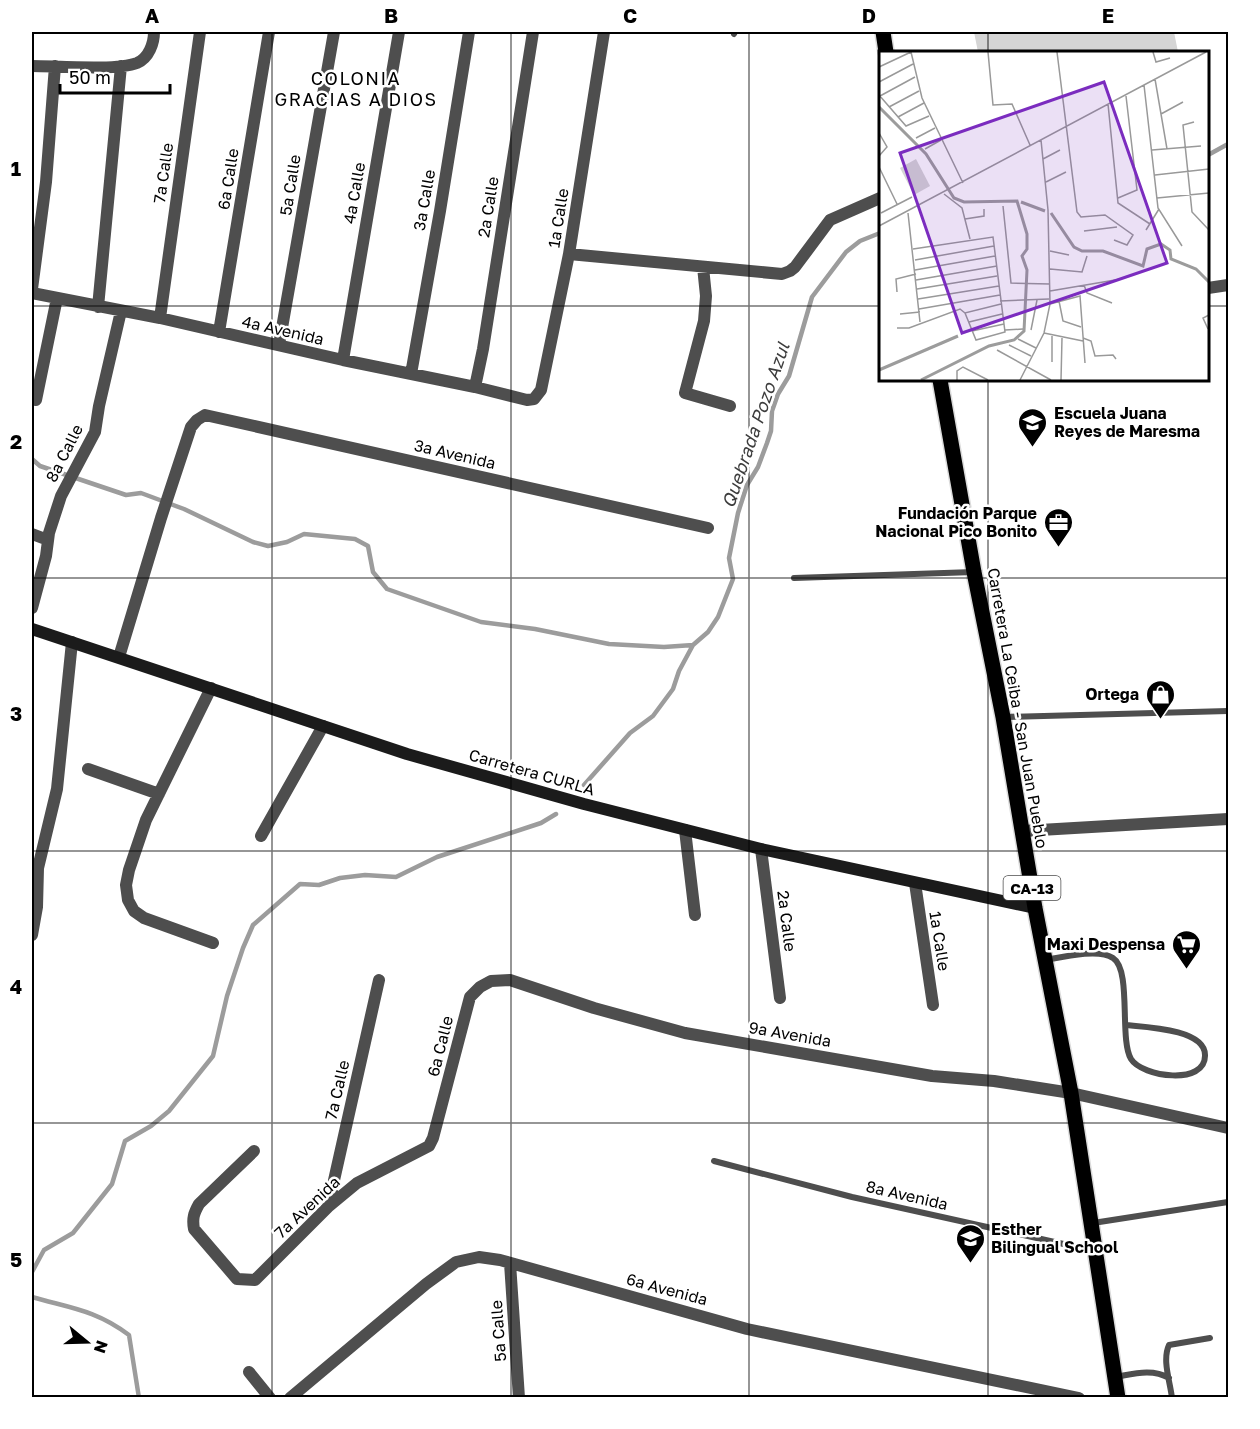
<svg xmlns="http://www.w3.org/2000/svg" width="1260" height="1429" viewBox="0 0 1260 1429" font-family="'Golos Text',sans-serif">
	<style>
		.green { fill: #d5d5d5 }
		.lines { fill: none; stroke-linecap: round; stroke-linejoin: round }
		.stream { stroke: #9c9c9c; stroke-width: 4.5 }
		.primary-casing { stroke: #dbdbdb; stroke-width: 18 }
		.service { stroke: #4e4e4e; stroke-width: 6 }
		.minor { stroke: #4e4e4e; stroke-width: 12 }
		.secondary { stroke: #1b1b1b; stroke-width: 12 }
		.primary { stroke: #000; stroke-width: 15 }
		.grid { fill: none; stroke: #000; stroke-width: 1.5; stroke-opacity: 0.55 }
		.labels { text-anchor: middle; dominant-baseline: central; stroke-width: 5; stroke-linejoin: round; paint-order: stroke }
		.shield { fill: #fff; stroke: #4c4c4c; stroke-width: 1.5 }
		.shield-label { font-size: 15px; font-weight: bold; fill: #000 }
		.street-label { font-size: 16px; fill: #000; stroke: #fff }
		.poi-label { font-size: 16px; font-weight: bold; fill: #000; stroke: #fff; text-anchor: end }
		.neighbourhood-label { font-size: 18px; letter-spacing: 1.5px; fill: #000; stroke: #fff }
		.water-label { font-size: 18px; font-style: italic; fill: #3d3d3d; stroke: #fff }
		.inset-river { fill: none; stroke: #9c9c9c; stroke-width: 3 }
		.inset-road { fill: none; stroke: #999; stroke-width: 1.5 }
		.view { fill: #7b2cbf; fill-opacity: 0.15; stroke: #7b2cbf; stroke-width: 3 }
		.inset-edge { fill: none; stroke: #000; stroke-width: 3 }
		.neatline { fill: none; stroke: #000; stroke-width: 2 }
		.grid-label { font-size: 20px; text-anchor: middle; font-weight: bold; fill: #000 }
	</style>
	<rect width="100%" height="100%" fill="#fff"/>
	<path class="green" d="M974 32H1174L1178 52H978Z"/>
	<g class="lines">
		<path class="stream" d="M1208 155 1228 144
			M32 459 40 466 126 495 141 493 184 509 253 542 268 546 287 542 304 534 355 539 368 546 373 572 387 589 481 622 535 629 609 644 664 647 693 645 708 632 718 617 733 579 729 558 738 513 747 485 758 467 767 443 771 431 772 411 778 394 789 376 812 297 846 252 860 241 880 233
			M584 785 630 733 653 716 673 689 679 671 693 645
			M32 1272 44 1250 73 1233 112 1184 125 1141 151 1126 169 1111 213 1056 227 996 243 948 253 925 300 884 319 885 340 878 365 875 396 877 437 857 541 823 556 814
			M32 1297C70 1308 96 1310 129 1335L139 1398"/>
		<defs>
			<path id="primary" d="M883 32 886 52
				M940 380 974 572 1003 717 1035 908 1071 1093 1118 1398"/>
		</defs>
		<use href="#primary" class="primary-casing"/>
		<path class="service" d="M734 34 735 32
			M794 578 974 572
			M1004 717 1228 711
			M1046 960C1062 957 1099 948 1113 958 1132 970 1119 1039 1131 1059 1142 1077 1206 1086 1205 1055 1205 1029 1145 1027 1126 1025
			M714 1161 852 1197 1095 1251
			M1093 1223 1228 1202
			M1115 1377C1133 1374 1152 1368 1169 1378
			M1172 1398C1170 1381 1162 1360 1169 1345L1210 1338"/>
		<path class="minor" d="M32 66C56 66 116 71 137 63 149 58 154 43 154 32
			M569 254 782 274 790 271 795 267 830 220 880 198
			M703 267 706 296 704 321 685 393 730 406
			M1208 288 1228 285
			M32 289 46 182 55 66
			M32 293 160 318 343 360 475 387 527 400 534 399 541 390 569 254 604 32
			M98 307 121 66
			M160 318 200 32
			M219 332 269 32
			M279 345 334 32
			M343 360 399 32
			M411 374 440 211 469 32
			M475 387 483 349 533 32
			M36 400 57 298
			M32 534 48 540
			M32 608 46 556 49 533 61 496 95 432 99 406 121 311
			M119 657 161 518 191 427 197 420 205 415 708 528
			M211 688 146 820 129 870 126 885 128 900 134 911 144 918 213 943
			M88 769 159 794
			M685 830 695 915
			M1023 831 1228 819
			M261 836 323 726
			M761 849 780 998
			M915 883 933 1005
			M32 935 37 907 38 868 57 789 72 642
			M254 1151 199 1204C194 1213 192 1218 194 1229L237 1279 255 1280 328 1207 357 1183 429 1146 433 1138 470 997 480 987 491 981 510 980 594 1008 685 1033 932 1076 994 1081 1071 1093 1228 1128
			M328 1207 379 980
			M510 1263 519 1398
			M249 1372 270 1398
			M290 1398 426 1284 456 1262 479 1257 500 1260 747 1329 1079 1398"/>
		<path class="secondary" d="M32 629 407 754 584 804 761 849 1035 908"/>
		<use href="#primary" class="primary"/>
	</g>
	<path class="grid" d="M272 32V1398M511 32V1398M749 32V1398M988 32V52M32 306H880M1208 306H1228M988 380V1398M32 578H1228M32 851H1228M32 1123H1228"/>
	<defs>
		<symbol id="school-pin" viewBox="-11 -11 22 30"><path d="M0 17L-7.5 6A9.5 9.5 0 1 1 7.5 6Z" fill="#000" stroke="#fff"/><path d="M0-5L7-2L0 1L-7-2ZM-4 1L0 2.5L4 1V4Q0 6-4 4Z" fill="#fff"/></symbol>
		<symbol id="office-pin" viewBox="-11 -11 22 30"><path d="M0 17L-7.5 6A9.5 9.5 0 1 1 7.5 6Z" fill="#000" stroke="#fff"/><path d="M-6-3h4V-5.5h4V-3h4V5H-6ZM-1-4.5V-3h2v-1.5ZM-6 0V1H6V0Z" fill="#fff"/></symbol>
		<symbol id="shop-pin" viewBox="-11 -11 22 30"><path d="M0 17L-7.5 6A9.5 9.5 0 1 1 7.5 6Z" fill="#000" stroke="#fff"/><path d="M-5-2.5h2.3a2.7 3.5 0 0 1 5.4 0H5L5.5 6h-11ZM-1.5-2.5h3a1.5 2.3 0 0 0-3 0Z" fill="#fff"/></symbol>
		<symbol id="supermarket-pin" viewBox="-11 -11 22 30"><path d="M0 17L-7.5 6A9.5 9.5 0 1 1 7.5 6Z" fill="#000" stroke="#fff"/><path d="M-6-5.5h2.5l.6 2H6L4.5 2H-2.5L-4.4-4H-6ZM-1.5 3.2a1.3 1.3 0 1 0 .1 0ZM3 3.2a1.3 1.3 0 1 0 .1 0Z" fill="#fff"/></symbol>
	</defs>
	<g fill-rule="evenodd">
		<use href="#school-pin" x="1016" y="406" width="33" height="45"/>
		<use href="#office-pin" x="1042" y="506" width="33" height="45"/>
		<use href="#shop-pin" x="1144" y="678" width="33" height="45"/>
		<use href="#supermarket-pin" x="1170" y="928" width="33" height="45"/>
		<use href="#school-pin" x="954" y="1222" width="33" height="45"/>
	</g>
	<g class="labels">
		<rect class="shield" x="1003.5" y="876" width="57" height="24" rx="4.5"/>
		<g class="shield-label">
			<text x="1032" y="888">CA-13</text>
		</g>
		<g class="street-label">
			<text transform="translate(163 173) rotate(-82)">7ª Calle</text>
			<text transform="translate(228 179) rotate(-81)">6ª Calle</text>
			<text transform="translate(290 185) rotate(-81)">5ª Calle</text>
			<text transform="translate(354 193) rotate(-80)">4ª Calle</text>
			<text transform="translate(424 200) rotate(-80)">3ª Calle</text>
			<text transform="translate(488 207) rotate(-81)">2ª Calle</text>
			<text transform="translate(558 218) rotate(-81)">1ª Calle</text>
			<text transform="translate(283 330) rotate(13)">4ª Avenida</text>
			<text transform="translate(64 453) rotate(-63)">8ª Calle</text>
			<text transform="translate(455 454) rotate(13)">3a Avenida</text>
			<text transform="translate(1018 708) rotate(80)">Carretera La Ceiba - San Juan Pueblo</text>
			<text transform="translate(532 772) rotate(16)">Carretera CURLA</text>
			<text transform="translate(787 921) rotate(83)">2a Calle</text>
			<text transform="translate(940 941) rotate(81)">1a Calle</text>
			<text transform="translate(790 1034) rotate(10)">9a Avenida</text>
			<text transform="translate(440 1046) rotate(-76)">6a Calle</text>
			<text transform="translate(337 1090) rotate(-77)">7a Calle</text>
			<text transform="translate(907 1195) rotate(13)">8a Avenida</text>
			<text transform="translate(307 1207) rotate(-43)">7a Avenida</text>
			<text transform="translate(667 1289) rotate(15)">6a Avenida</text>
			<text transform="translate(498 1331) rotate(-94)">5a Calle</text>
		</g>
		<g class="poi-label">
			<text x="1054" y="413" text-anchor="start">Escuela Juana<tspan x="1054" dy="18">Reyes de Maresma</tspan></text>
			<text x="1037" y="513">Fundación Parque<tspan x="1037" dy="18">Nacional Pico Bonito</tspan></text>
			<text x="1139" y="694">Ortega</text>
			<text x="1165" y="944">Maxi Despensa</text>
			<text x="991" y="1229" text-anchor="start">Esther<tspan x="991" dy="18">Bilingual School</tspan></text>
		</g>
		<g class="neighbourhood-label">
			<text x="356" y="78">COLONIA<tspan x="356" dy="21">GRACIAS A DIOS</tspan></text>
		</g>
		<g class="water-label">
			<text transform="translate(755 425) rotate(-71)">Quebrada Pozo Azul</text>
		</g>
	</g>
	<g transform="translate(879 51)">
		<rect width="330" height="330" fill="#fff"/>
		<path d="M37 108 51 135 35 144 21 117Z" fill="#d5d5d5"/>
		<path class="inset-river" d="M0 56 47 103 75 147 85 151 138 150 148 183V198L143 205 148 219 145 280 135 289 110 295 42 329M142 151 166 160M172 162 195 196 203 200H224L264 215 268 198 282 193 291 199 292 208 317 218 330 231M0 319 79 285"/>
		<path class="inset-road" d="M32 1 43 47 84 132M109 1 114 54 133 53 151 94M178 1 198 161 202 166 226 164 254 184 248 194 235 189M274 1 277 11 291 7M0 16 32 1M276 28 288 98M0 31 34 13M265 34 279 157 303 195M0 44 27 75 50 65M1 45 36 26M229 53 239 152 271 173M10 56 40 40M282 63 304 51M19 66 45 52M315 71 304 74 313 161 330 179M0 82 8 96 0 105M37 87 56 77M46 98 62 89M273 99 322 95M164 108 181 99M0 116 18 153M276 124 330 118M167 131 187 121M65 143 83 157 91 188M239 147 258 139 247 45M278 147 330 142M124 155 132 232 171 233M2 162 33 146M29 162 41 271M86 168 105 165V158M0 175 327 1M267 179 280 158M205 180 238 176M34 198 114 186 126 281 97 289 86 262M171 200 190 204M36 209 115 195M171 218 203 221 208 205M36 219 116 205M37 229 118 215M205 234 208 242 233 252M38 238 118 225M171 240 242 228M18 241 17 228 37 223M39 248 120 235M121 250 170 248M180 250 184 270 202 276M171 253 201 245 206 312M40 258 121 244M21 263 41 261M90 271 123 263M18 277H30L81 258 86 262 122 253M329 278 324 267 330 264M126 279 144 278M152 279 158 249M93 280 125 273M165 282 204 290M173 285V311M204 287 212 290 216 305 234 304 237 308M139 288 157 297M130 294 152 305M118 299 172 329M78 329V320L84 316 109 329M141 329 165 282 171 253 169 159 162 89M182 329 183 287"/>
		<path class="view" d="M225 31 288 212 83 282 21 102Z"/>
		<rect width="330" height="330" class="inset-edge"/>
	</g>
	<rect width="1260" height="1429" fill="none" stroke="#ffffff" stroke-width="66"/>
	<g transform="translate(87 1342) rotate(109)" stroke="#ffffff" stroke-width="4.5" paint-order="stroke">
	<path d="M0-4.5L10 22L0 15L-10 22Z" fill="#000000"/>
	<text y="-9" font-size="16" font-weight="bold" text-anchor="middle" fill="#000000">N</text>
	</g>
	<path d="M60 84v9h110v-9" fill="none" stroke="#000000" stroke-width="3"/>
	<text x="69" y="84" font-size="18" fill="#000000" stroke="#ffffff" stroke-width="4.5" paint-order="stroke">50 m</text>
	<rect x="33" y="33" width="1194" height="1363" class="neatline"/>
	<g class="grid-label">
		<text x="152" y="23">A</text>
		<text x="391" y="23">B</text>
		<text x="630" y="23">C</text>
		<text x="869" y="23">D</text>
		<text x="1108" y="23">E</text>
		<text x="16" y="176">1</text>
		<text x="16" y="449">2</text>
		<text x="16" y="721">3</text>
		<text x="16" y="994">4</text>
		<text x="16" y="1267">5</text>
	</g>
</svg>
